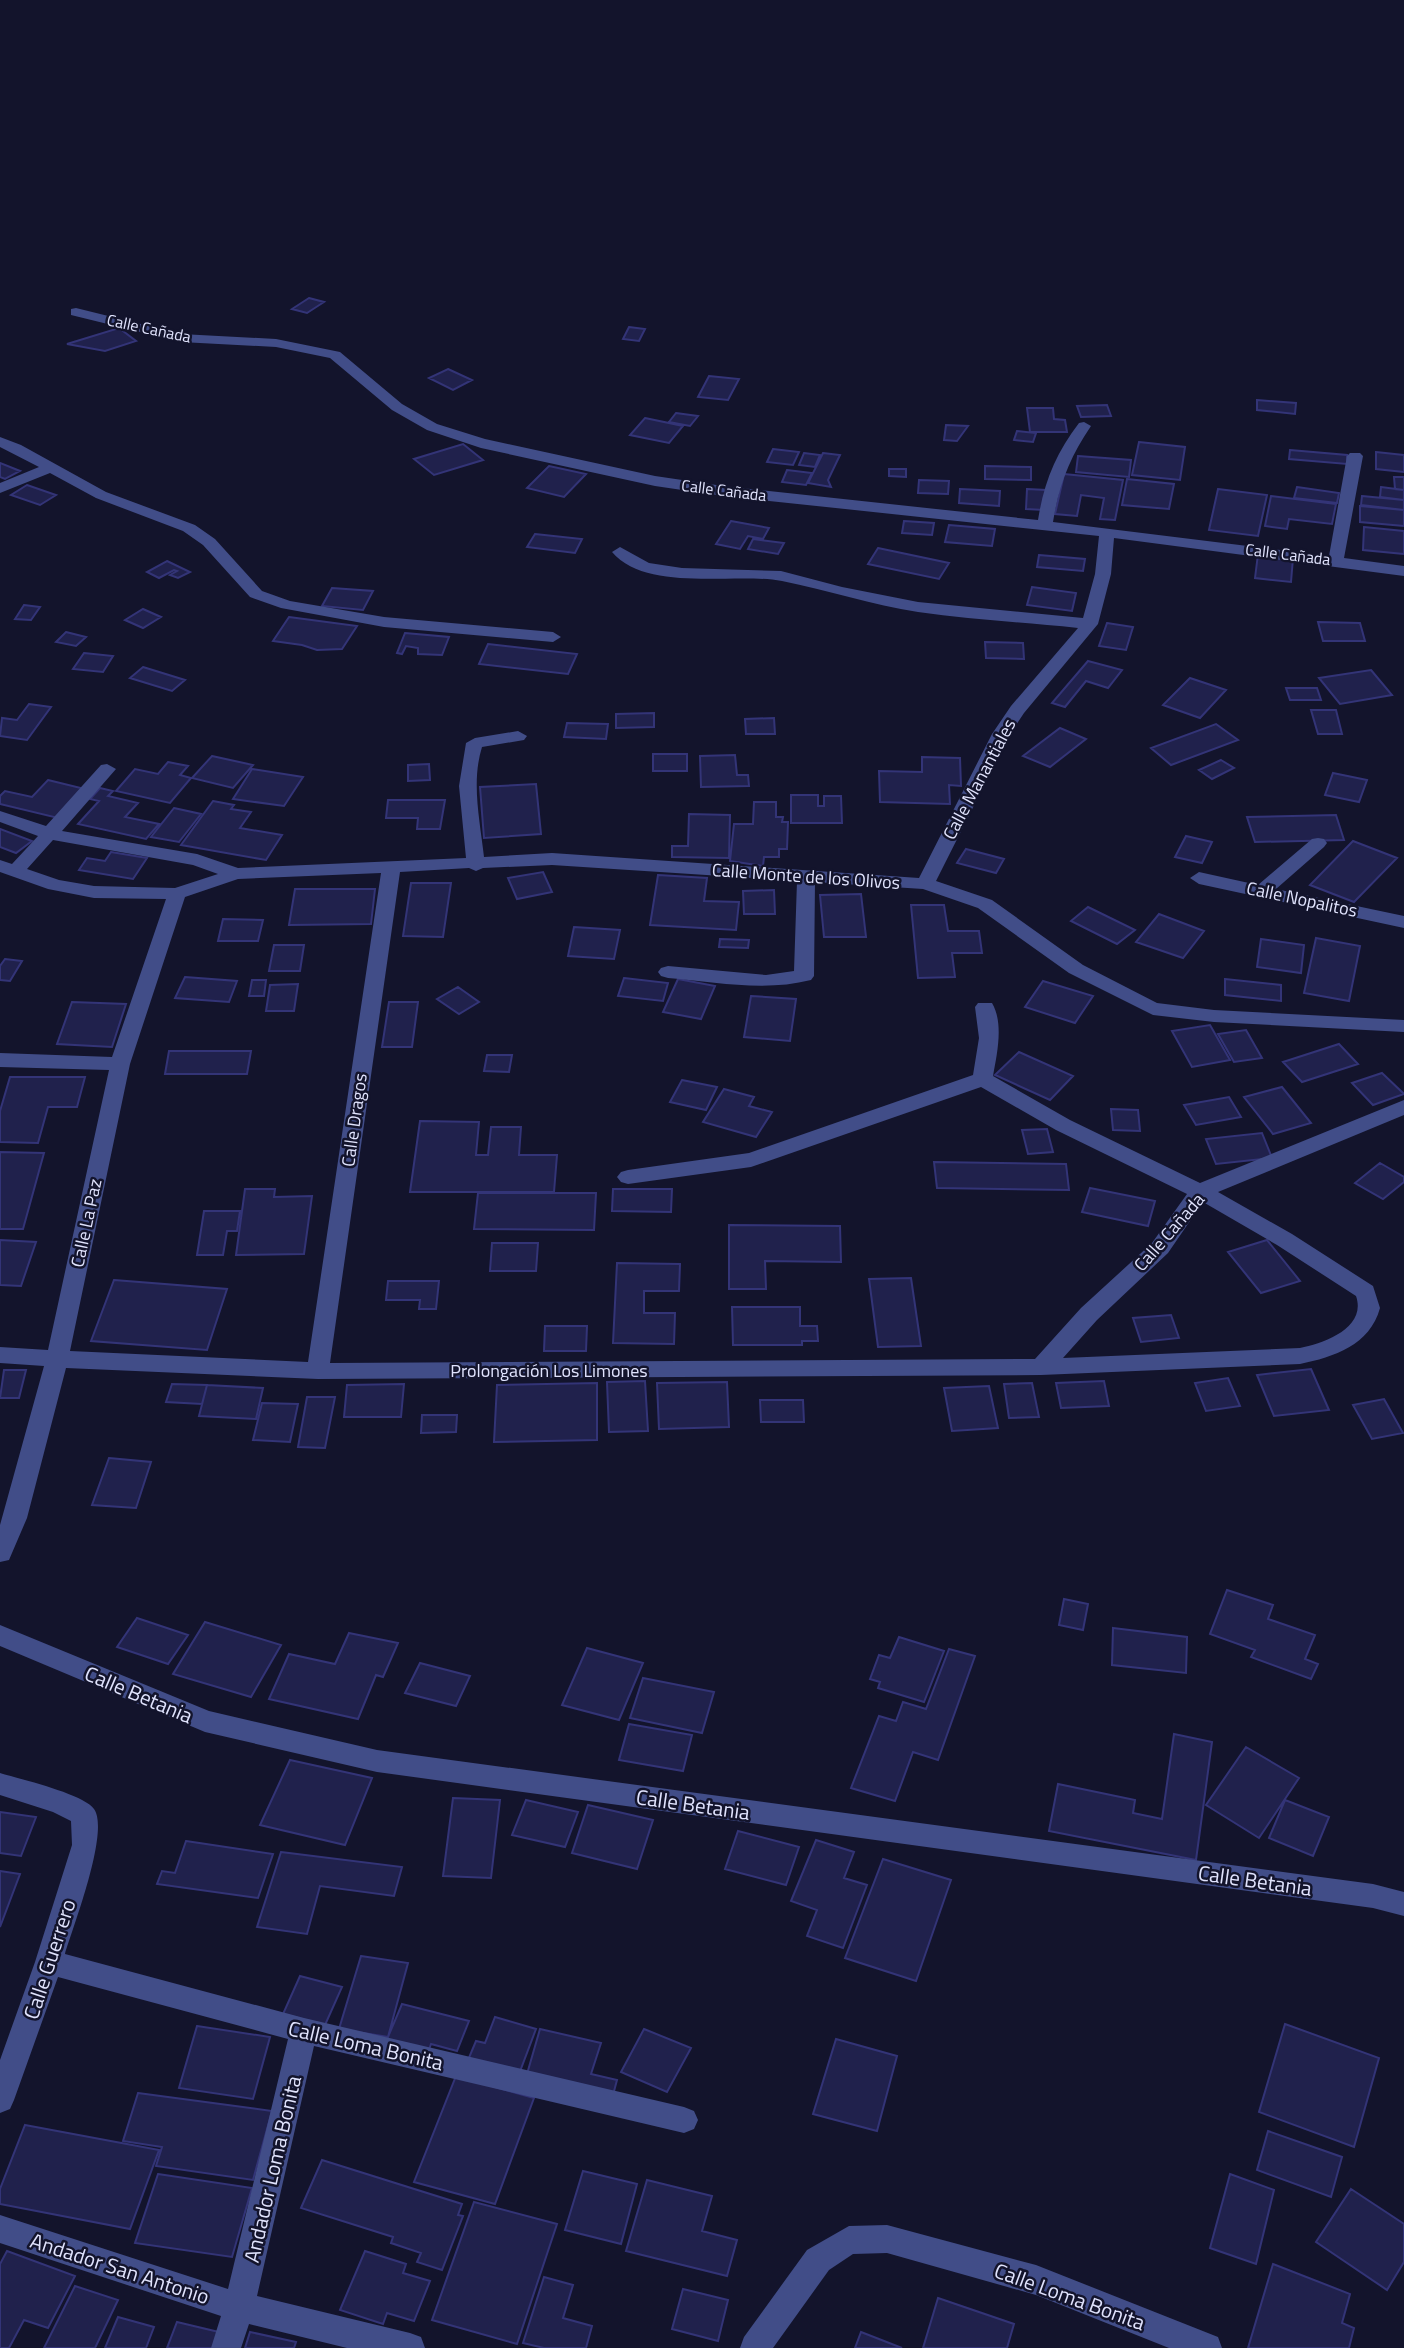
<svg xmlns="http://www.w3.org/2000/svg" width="1404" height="2348" viewBox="0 0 1404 2348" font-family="'Titillium Web',sans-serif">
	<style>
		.building { fill: #20214c; stroke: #333477; stroke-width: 2 }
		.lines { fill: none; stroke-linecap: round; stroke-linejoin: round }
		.minor { fill: #414d88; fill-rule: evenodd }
		.labels { text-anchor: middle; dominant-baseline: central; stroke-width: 5; stroke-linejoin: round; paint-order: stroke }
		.far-street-label { font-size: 16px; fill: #e0e3fd; stroke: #13142c }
		.street-label { font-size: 18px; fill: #e0e3fd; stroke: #13142c }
		.near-street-label { font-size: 21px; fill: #e0e3fd; stroke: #13142c }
	</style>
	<rect width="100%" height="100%" fill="#13142c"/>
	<path class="building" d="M309 298 324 302 307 313 292 309Z
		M629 327 645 329 639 341 623 339Z
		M119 328 136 341 105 351 67 344Z
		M448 369 472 380 453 390 429 378Z
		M709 376 739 379 728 400 698 397Z
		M1257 400 1296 403 1295 414 1257 410Z
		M1107 405 1111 416 1081 417 1077 406Z
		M1027 408H1053L1054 419 1065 420 1067 432H1030Z
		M676 413 698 416 690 426 669 422Z
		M645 418 683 426 669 443 630 435Z
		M946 425 968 426 957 441 944 440Z
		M1017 431 1036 433 1033 442 1014 440Z
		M1139 442 1185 447 1180 480 1132 475Z
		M463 444 483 460 434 475 414 459Z
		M773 449 799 452 793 465 767 462Z
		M1290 450 1347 455V464L1289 459Z
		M1376 452 1404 455V472L1376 469Z
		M804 453 820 455 815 467 799 465Z
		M823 453 840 455 828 480 831 487 808 483Z
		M1078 456 1131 460 1129 477 1076 472Z
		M0 463 20 471 5 479 0 477Z
		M549 466 586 474 564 497 527 488Z
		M985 466 1031 467V480L985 479Z
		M889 469H906V477L889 476Z
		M787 470 812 473 806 485 782 482Z
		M1064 474 1123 480 1115 520 1100 519 1104 498 1081 495 1077 516 1055 514Z
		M1394 477H1404V490L1395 489Z
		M1127 479 1174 484 1169 509 1122 505Z
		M919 480 949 481 948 494 918 493Z
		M27 485 56 495 40 505 11 495Z
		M1297 487 1339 493 1337 503 1294 498Z
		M1381 487 1404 490V500L1380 497Z
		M960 489 1000 491 999 506 959 503Z
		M1027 489 1046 490 1044 510 1026 509Z
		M1218 489 1267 495 1258 536 1209 530Z
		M1271 496 1336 504 1332 524 1289 519 1287 529 1265 526Z
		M1362 496 1404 500V510L1361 505Z
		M1360 506 1404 510V526L1360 522Z
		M731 521 769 528 763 539 748 536 740 549 716 544Z
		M904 521 934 523 932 535 902 533Z
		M949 525 995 529 992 546 945 542Z
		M1364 527 1404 531V554L1363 550Z
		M535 534 582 539 575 553 527 547Z
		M753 539 784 543 778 554 748 549Z
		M878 548 949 563 939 579 868 564Z
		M1258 554 1293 558 1291 582 1255 578Z
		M1039 555 1085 559 1083 571 1037 567Z
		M167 561 190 572 178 578 170 575 177 571 174 570 159 578 147 572Z
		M1032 587 1076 593 1072 611 1027 605Z
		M332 588 373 591 363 610 322 606Z
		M24 605 40 607 31 620 15 619Z
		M143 609 161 617 143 628 125 620Z
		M289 617 357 626 342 649 317 650 302 645 273 641Z
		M1318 622 1360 623 1365 641H1323Z
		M1107 623 1133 627 1126 650 1099 646Z
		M66 632 86 637 76 646 56 642Z
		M405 633 449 637 442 655 418 654V648L406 646 402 654 397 653Z
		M985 642 1023 643 1024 659 986 658Z
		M488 644 577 654 568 674 479 664Z
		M84 653 113 656 103 672 73 669Z
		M1088 661 1122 670 1108 688 1086 681 1065 707 1052 703Z
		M143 667 185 680 172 691 130 678Z
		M1371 670 1392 695 1340 704 1319 678Z
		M1190 678 1226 690 1200 718 1163 705Z
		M1286 688H1317L1321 700H1290Z
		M29 704 51 707 27 740 0 736 2 718 17 720Z
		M1311 710H1336L1342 734H1318Z
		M654 713V727L616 728V714Z
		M774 718 775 734H746L745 719Z
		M567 723 608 724 606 739 564 737Z
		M1216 724 1238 740 1171 765 1151 748Z
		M1060 728 1086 739 1050 767 1023 756Z
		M653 754H687V771H653Z
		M735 755 737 775H748L749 786 701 787 700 756Z
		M212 756 253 765 233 788 192 778Z
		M922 757 960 758 961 786 949 785 950 804 880 802 879 771 922 772Z
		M1221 760 1234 768 1212 779 1199 770Z
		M168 762 188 766 180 775 191 778 170 803 116 791 135 769 158 774Z
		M429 764 430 780 408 781V765Z
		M252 769 303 777 284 806 233 799Z
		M1333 773 1367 780 1359 802 1325 795Z
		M48 780 85 789 58 818 0 804V796L5 791 32 797Z
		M536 784 541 834 484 838 480 787Z
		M100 788 113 791 108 796 138 803 125 817 159 824 146 839 78 824 99 801 90 799Z
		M791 795H818V806H824V796H841L842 823H791Z
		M388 800H445L440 829H417L418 818H386Z
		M213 801 234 805 231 809 251 812 240 828 282 835 266 860 181 845Z
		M754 802H776V817H783L782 822H788L787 849H779V857H764L763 866 730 861 734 824H753Z
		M174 808 201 814 179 842 151 837Z
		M689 814 730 815 729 858 672 857V846H688Z
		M1336 815 1344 840 1255 842 1247 817Z
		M0 829 32 841 16 853 0 847Z
		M1186 836 1212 842 1202 863 1175 857Z
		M1353 841 1397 858 1354 902 1310 885Z
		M966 849 1004 859 996 873 957 863Z
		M111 852 147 858 133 879 79 870 87 858 105 861Z
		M543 872 552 892 517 899 508 878Z
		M658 875 707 878 704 901 739 902 736 930 650 925Z
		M411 883H451L443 937 403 936Z
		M295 889H375L371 924 289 925Z
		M774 890 775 914H744L743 891Z
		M861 894 866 937H824L820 895Z
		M911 905H944L948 931H979L982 953H952L955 977 918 978Z
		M1088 907 1135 930 1117 944 1071 921Z
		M1159 914 1204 931 1183 958 1136 942Z
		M223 919 263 920 258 941H218Z
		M574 927 620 930 614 959 568 956Z
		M1316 938 1360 946 1349 1001 1304 993Z
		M720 939 749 940 748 948 719 947Z
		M1261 939 1304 945 1301 973 1257 967Z
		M274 945H304L300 971H269Z
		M5 959 22 961 10 981 0 980V966Z
		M185 977 237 981 229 1002 175 998Z
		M624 978 668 983 663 1001 618 996Z
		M678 979 715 986 701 1019 663 1012Z
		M1225 979 1281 985V1001L1225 995Z
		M252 980H266L264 996H249Z
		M1043 981 1093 996 1075 1023 1025 1007Z
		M298 984 294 1011H266L270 985Z
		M458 987 479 1002 459 1014 437 999Z
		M751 996 796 999 790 1041 744 1037Z
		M72 1002 126 1004 112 1047 57 1044Z
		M389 1002H418L412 1047H382Z
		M1210 1025 1230 1060 1192 1067 1172 1031Z
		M1246 1030 1262 1058 1234 1062 1218 1034Z
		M1339 1044 1358 1064 1302 1082 1283 1062Z
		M169 1051H251L247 1074H165Z
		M1019 1052 1073 1076 1050 1100 995 1075Z
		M487 1055H512L509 1072 484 1071Z
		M1382 1073 1404 1094 1373 1105 1352 1083Z
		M10 1077H85L77 1107H48L38 1143 0 1142V1111Z
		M682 1080 717 1087 706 1110 670 1102Z
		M1282 1087 1311 1123 1273 1134 1244 1097Z
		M724 1089 754 1097 749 1106 772 1112 756 1137 703 1122Z
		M1229 1097 1241 1117 1196 1125 1184 1105Z
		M1111 1109 1138 1110 1140 1131 1113 1130Z
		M420 1121 479 1122 476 1155H488L491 1127H521L519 1155H557L554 1192H410Z
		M1047 1129 1053 1152 1028 1154 1022 1130Z
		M1262 1133 1272 1158 1216 1164 1206 1139Z
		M0 1152 44 1153 23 1229H0Z
		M934 1162 1066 1164 1069 1190 937 1188Z
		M1380 1163 1404 1177V1182L1383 1199 1355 1183Z
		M1090 1188 1155 1201 1148 1226 1082 1212Z
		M245 1189H275L274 1197 312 1196 304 1254 236 1255Z
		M613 1189H672L671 1212 612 1211Z
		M478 1193H596L594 1230 474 1229Z
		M204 1211H240L237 1231H227L223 1255H197Z
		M729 1225 840 1226 841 1262 765 1261 766 1289H729Z
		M0 1240 36 1242 21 1286 0 1285Z
		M1267 1240 1300 1281 1261 1293 1228 1252Z
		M492 1243H538L536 1271H490Z
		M617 1263 680 1264 679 1291H644V1313H675L674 1344 613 1343Z
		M911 1278 921 1346 878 1347 869 1279Z
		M114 1280 227 1289 207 1350 91 1341Z
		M388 1281H439L436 1309H419L420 1300H386Z
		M732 1307H800V1326H817L818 1341H802V1345H733Z
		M1171 1315 1179 1338 1141 1342 1133 1318Z
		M545 1326H587L586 1351H544Z
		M1311 1369 1329 1410 1274 1416 1257 1375Z
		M4 1370H26L19 1398H0Z
		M1228 1378 1240 1406 1206 1411 1195 1383Z
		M645 1381 648 1431 609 1432 607 1382Z
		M1104 1381 1109 1406 1061 1408 1056 1383Z
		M727 1382 729 1427 659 1429 657 1383Z
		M597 1383V1440L494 1442 497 1385Z
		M1032 1383 1039 1417 1009 1418 1004 1384Z
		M172 1384 207 1385 202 1404 166 1402Z
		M404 1384 401 1417H344L347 1385Z
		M207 1385 263 1388 256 1419 199 1416Z
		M989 1386 998 1428 952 1431 944 1388Z
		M307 1397H335L325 1448 298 1447Z
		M1384 1399 1403 1433 1372 1439 1353 1405Z
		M760 1400H803L804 1422H761Z
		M262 1403 298 1404 290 1442 253 1440Z
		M422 1415H457L456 1432 421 1433Z
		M109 1458 151 1462 136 1508 92 1505Z
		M1227 1590 1273 1605 1268 1619 1315 1635 1305 1659 1318 1664 1311 1679 1251 1657 1255 1650 1210 1634Z
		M1064 1599 1088 1604 1083 1630 1059 1625Z
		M137 1618 188 1635 168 1664 117 1647Z
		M205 1622 281 1645 251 1697 173 1674Z
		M1113 1628 1187 1637 1186 1673 1112 1665Z
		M349 1633 398 1643 383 1677 376 1675 358 1719 269 1699 289 1654 335 1664Z
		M899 1637 944 1651 924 1702 878 1688 880 1682 870 1679 879 1655 890 1658Z
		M587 1648 643 1663 619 1720 562 1705Z
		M949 1649 975 1656 938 1760 913 1752 895 1801 851 1788 879 1716 896 1721 903 1702 926 1709Z
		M420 1663 470 1676 456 1706 405 1693Z
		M643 1678 714 1692 702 1733 630 1718Z
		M629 1724 692 1735 683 1771 619 1760Z
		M1174 1734 1212 1742 1196 1860 1049 1831 1058 1784 1135 1800 1133 1813 1162 1819Z
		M1246 1747 1299 1778 1259 1838 1206 1805Z
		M290 1760 372 1778 345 1845 260 1825Z
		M453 1798 500 1800 491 1878 443 1876Z
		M526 1800 578 1812 565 1847 512 1835Z
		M1285 1800 1329 1817 1313 1856 1269 1838Z
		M588 1805 653 1820 637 1869 572 1853Z
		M0 1812 36 1817 21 1856 0 1853Z
		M738 1831 799 1847 786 1885 725 1869Z
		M816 1840 854 1852 844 1878 867 1885 843 1948 807 1936 817 1910 791 1901Z
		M186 1841 273 1854 258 1898 157 1884 162 1871 175 1873Z
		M281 1852 402 1867 394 1896 320 1886 307 1934 257 1927Z
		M883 1859 951 1880 916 1981 845 1958Z
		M0 1871 20 1874 0 1927Z
		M361 1956 408 1963 388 2037 339 2029Z
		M300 1976 342 1987 325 2025 283 2014Z
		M402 2004 469 2021 457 2051 431 2044 427 2055 385 2044Z
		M495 2017 536 2029 519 2074 468 2060 476 2041 485 2043Z
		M1285 2024 1379 2058 1354 2147 1259 2112Z
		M197 2026 270 2037 253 2099 179 2088Z
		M540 2029 601 2043 591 2074 617 2080 613 2095 527 2074Z
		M644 2029 691 2048 667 2092 621 2072Z
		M836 2039 897 2056 877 2131 813 2114Z
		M456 2076 534 2098 495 2204 414 2182Z
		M138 2093 272 2111 253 2180 156 2166 162 2147 123 2141Z
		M25 2125 159 2150 130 2229 0 2204V2189Z
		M1268 2131 1342 2157 1331 2197 1257 2170Z
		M322 2160 462 2204 458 2215 463 2216 442 2270 417 2262 421 2253 391 2243 393 2237 301 2208Z
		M583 2171 637 2184 621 2244 565 2230Z
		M158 2174 252 2188 232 2257 135 2243Z
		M1230 2174 1274 2190 1256 2264 1210 2248Z
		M647 2180 712 2196 702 2231 737 2240 727 2276 626 2251Z
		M1351 2189 1404 2224V2262L1387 2290 1316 2242Z
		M474 2202 557 2224 517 2344 432 2320Z
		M7 2251 75 2276 48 2328 24 2320 9 2348H0V2264Z
		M365 2251 406 2264 403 2273 430 2281 414 2321 387 2313 383 2324 340 2310Z
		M1273 2264 1350 2294 1342 2323 1354 2328 1349 2348H1248Z
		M544 2277 573 2285 563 2318 592 2326 586 2348H544L523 2343Z
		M75 2286 118 2300 95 2348H44Z
		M683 2289 728 2300 718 2341 672 2329Z
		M938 2298 1014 2324 1007 2348H923Z
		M118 2317 154 2327 146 2348H105Z
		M177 2322 223 2333 217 2348H167Z
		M250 2332 296 2342 294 2348H245Z
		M861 2332 902 2348H855Z"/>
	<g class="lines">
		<path class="minor" d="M76 308 181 334 276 339 340 352 402 404 437 424 485 439 655 476 723 486 1038 520C1044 482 1056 453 1079 423L1084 422 1091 426C1070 457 1059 484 1053 522L1329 556 1347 456 1350 453H1360L1363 456 1344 558 1404 566V576L1114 538 1111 574 1098 624 1024 713 1010 734 936 881 992 900 1083 965 1157 1003 1214 1010 1404 1020V1032L1214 1022 1153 1015 1069 973 978 908 923 889 815 882 814 976 811 980C764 992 715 982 668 978L661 976 658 972 661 968 668 966 766 975 794 971 797 881 552 865 483 868 476 871 469 868 400 872 330 1363 1035 1359 1081 1308 1152 1243 1187 1194 1056 1130 981 1087 751 1167 628 1184 621 1182 617 1177 621 1172 628 1170 749 1153 973 1075 979 1038 975 1007 978 1003H992C1004 1023 997 1054 993 1076L1070 1120 1200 1183 1404 1100V1115L1218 1192 1292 1234 1373 1286 1380 1308C1370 1345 1334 1357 1300 1364L1041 1375 318 1379 66 1368 27 1518 9 1560 0 1562V1525L44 1366 0 1363V1347L48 1350 109 1070 0 1067V1053L112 1057 166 899 94 898 48 889 0 872V860L12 864 38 836 0 822V811L46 826 101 765 107 764 116 769 62 831 197 854 238 868 466 858 459 786 466 743 475 738 518 731 527 736 524 740 482 747C471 782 480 821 484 857L552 853 919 878 992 734 1011 706 1078 628C1025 622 971 620 918 612 872 605 828 590 782 581 734 572 647 593 612 552L620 547 649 563 682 568 781 571 842 587 918 602 1083 618 1095 574 1099 536 723 496 655 486 481 448 427 430 392 410 330 358 276 347 181 342 71 315V309ZM53 840 193 865 218 874 175 888 94 886 59 880 27 869ZM381 873 308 1362 70 1351 130 1064 185 897 238 879ZM1203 1202 1277 1245 1356 1296C1367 1328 1324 1343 1300 1348L1063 1358 1097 1320 1168 1253Z
			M0 437 21 445 106 492 195 525 215 539 262 591 290 601 384 617 553 632 561 637 553 642 384 627 281 608 250 597 203 545 183 531 96 498 50 473 0 493V483L39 467 0 447Z
			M1318 838 1324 839 1327 843 1324 847 1276 889 1404 916V928L1199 884 1190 878 1199 872 1258 885 1312 839Z
			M0 1625 209 1711 377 1750 1373 1884 1404 1892V1916L1373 1908 377 1772 205 1732 0 1646Z
			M0 1773C20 1779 84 1794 94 1809 110 1831 73 1927 65 1954L304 2018 684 2107 694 2111 698 2120 694 2129 684 2133 314 2046 257 2296 410 2333 421 2337 425 2348H347L249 2324 241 2348H211L221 2316 0 2243V2215L228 2289 288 2039 58 1977 14 2100 10 2109 0 2113V2060L35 1962 72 1845 71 1821 53 1812 0 1795Z
			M887 2225 1036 2265 1218 2337 1222 2348H1169L1036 2295 887 2253 853 2254 829 2270 773 2348H740L744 2337 807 2250 849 2226Z"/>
	</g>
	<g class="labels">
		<g class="far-street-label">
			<text transform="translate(149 328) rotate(12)">Calle Cañada</text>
			<text transform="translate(724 490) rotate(7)">Calle Cañada</text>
			<text transform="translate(1288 554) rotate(7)">Calle Cañada</text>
		</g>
		<g class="street-label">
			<text transform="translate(979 779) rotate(-62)">Calle Manantiales</text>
			<text transform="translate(806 876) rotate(4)">Calle Monte de los Olivos</text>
			<text transform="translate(1302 899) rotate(12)">Calle Nopalitos</text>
			<text transform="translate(354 1120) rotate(-82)">Calle Dragos</text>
			<text transform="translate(86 1223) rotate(-78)">Calle La Paz</text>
			<text transform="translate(1169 1232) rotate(-49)">Calle Cañada</text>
			<text x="549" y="1370">Prolongación Los Limones</text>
		</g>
		<g class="near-street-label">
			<text transform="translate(139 1694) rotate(23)">Calle Betania</text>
			<text transform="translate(693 1804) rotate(8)">Calle Betania</text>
			<text transform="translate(1255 1880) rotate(8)">Calle Betania</text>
			<text transform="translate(49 1959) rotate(-72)">Calle Guerrero</text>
			<text transform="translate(366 2045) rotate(13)">Calle Loma Bonita</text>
			<text transform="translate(272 2169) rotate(-77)">Andador Loma Bonita</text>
			<text transform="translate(120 2268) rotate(18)">Andador San Antonio</text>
			<text transform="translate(1070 2296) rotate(20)">Calle Loma Bonita</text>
		</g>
	</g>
</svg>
